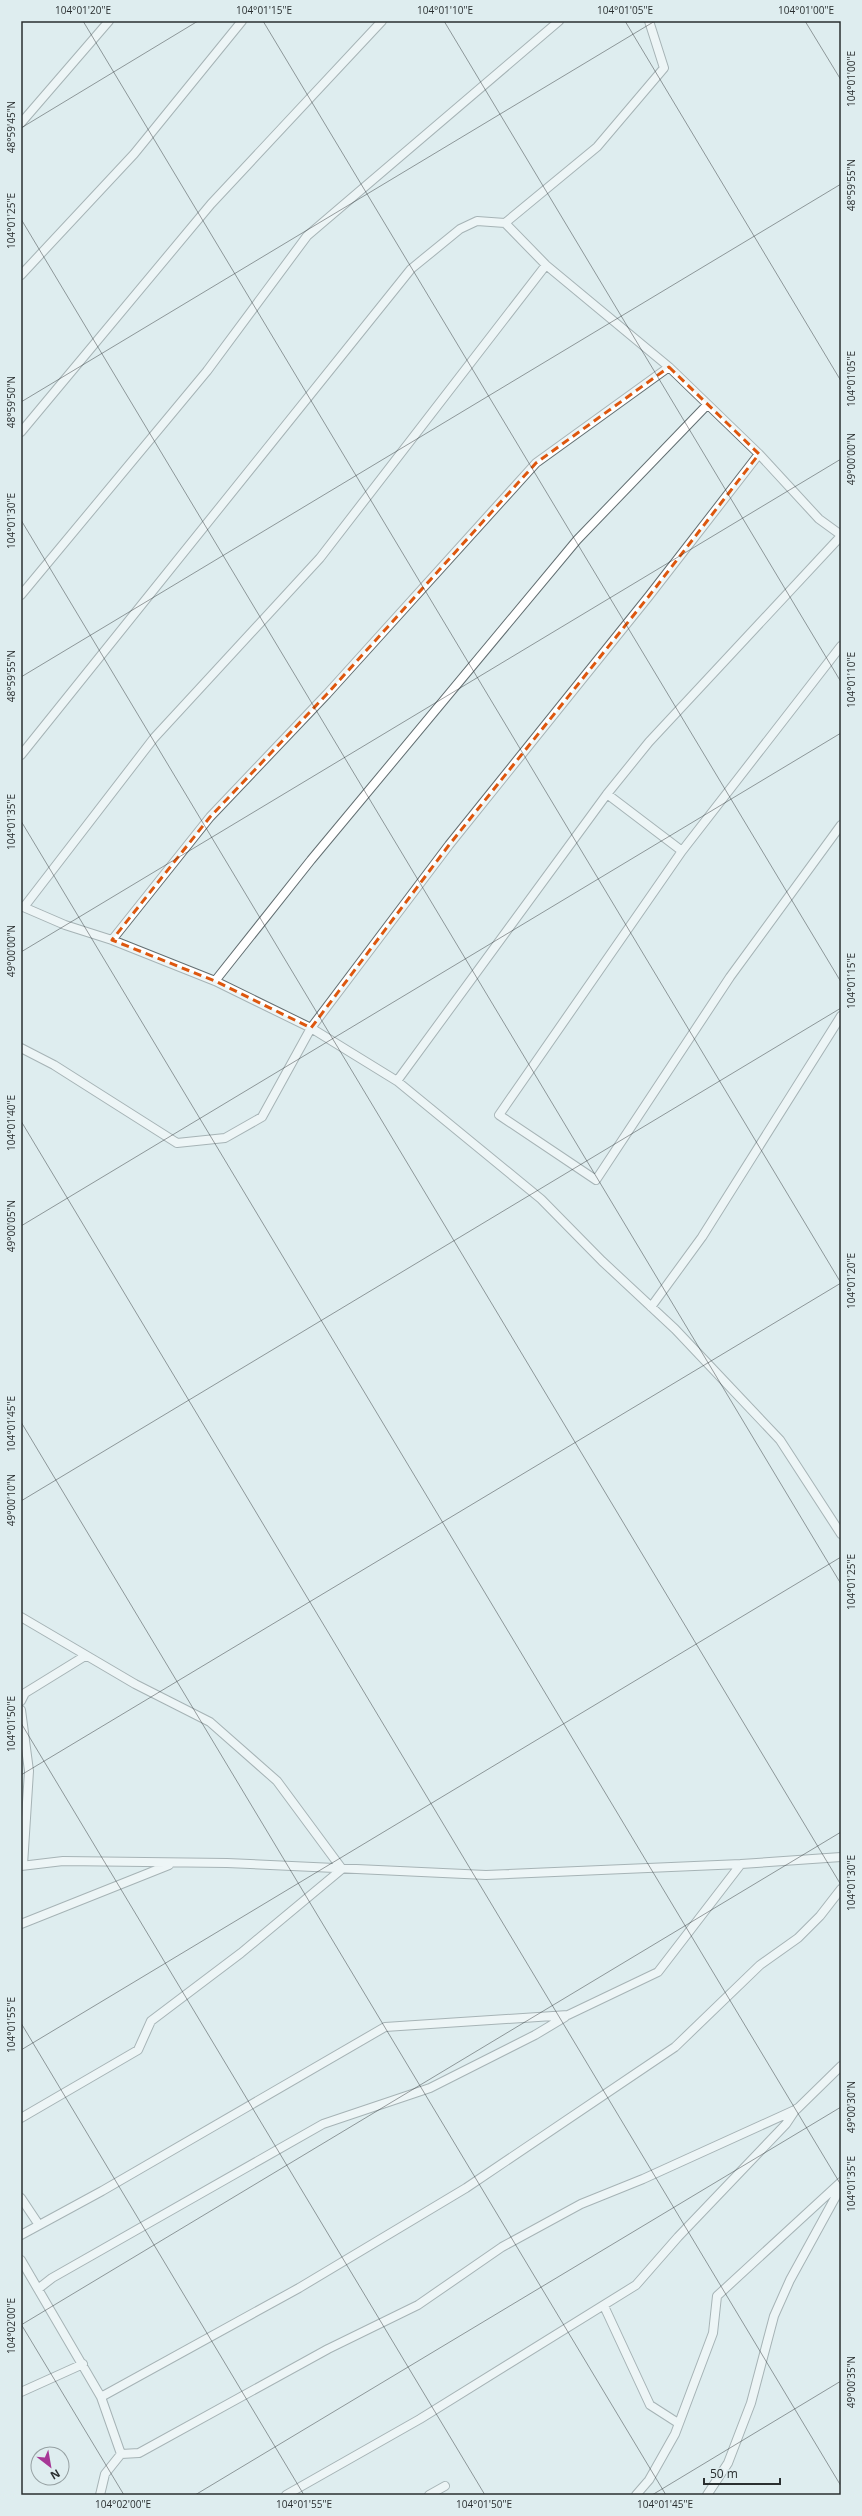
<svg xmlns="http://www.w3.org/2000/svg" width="862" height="2516" viewBox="0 0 862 2516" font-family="'Open Sans',sans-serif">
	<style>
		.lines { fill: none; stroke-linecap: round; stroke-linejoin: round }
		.minor-casing { stroke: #626e71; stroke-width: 10 }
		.minor { stroke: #fff; stroke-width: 8 }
		.marked { fill: none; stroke: #de570e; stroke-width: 3; stroke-dasharray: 8 5; stroke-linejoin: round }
		.ticks { fill: none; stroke: #2a2f30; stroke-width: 1; stroke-opacity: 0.45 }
		.neatline { fill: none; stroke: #2a2f30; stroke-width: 1.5 }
		.ticks-label { font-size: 10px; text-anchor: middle; fill: #2a2f30 }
	</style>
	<rect width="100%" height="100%" fill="#deedef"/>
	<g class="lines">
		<defs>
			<path id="minor" d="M649 21 664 68 597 147 505 223 546 265 669 367 759 454 819 519 841 535
				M21 123 109 21
				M21 275 134 154 242 21
				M21 432 211 204 382 21
				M21 595 207 371 307 236 559 21
				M841 646 682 851 499 1115 596 1180 730 977 841 825
				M21 755 411 269 460 229 477 221 505 223
				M607 794 682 851
				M21 906 65 925 112 940 215 981 311 1028 397 1081 541 1199 602 1261 675 1329 780 1440 841 1534
				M24 907 154 738 320 558 546 265
				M112 940 210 817 327 694 536 463 669 367
				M215 981 311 860 577 540 707 405
				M21 1048 54 1065 177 1143 225 1138 262 1117 311 1028 449 845 649 596 759 454
				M397 1081 607 794 649 742 841 536
				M651 1307 702 1237 841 1016
				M21 1617 135 1684 210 1722 277 1781 342 1869 241 1953 151 2021 138 2050 21 2118
				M21 1701 25 1693 85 1656
				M21 1710 29 1771 23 1865
				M21 1866 63 1861 227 1863 486 1875 741 1864
				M21 1924 169 1865
				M21 2198 39 2225
				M21 2235 102 2191 385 2027 568 2015 658 1972 741 1864 841 1857
				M21 2260 101 2397 121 2454
				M38 2289 52 2278 323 2124 430 2088 535 2035 565 2017
				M604 2306 650 2405 678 2423
				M21 2392 83 2364
				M101 2397 299 2288 466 2188 675 2047 760 1965 798 1938 820 1916 841 1889
				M100 2495 105 2474 121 2454 139 2453 328 2349 418 2305 502 2247 581 2204 643 2179 797 2109 841 2066
				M286 2495 420 2419 636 2285 678 2237 786 2124 796 2109
				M429 2495 445 2486
				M636 2495 649 2480 675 2434 713 2333 717 2296 841 2182
				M707 2495 728 2463 751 2403 774 2316 790 2280 841 2187"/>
		</defs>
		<use href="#minor" class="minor-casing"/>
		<use href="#minor" class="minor"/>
	</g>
	<path d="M0 0H862V2516H0ZM669 367 759 454 649 596 449 845 311 1028 215 981 112 940 210 817 327 694 536 463Z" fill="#deedef" fill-opacity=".55" fill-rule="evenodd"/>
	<path class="marked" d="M669 367 759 454 649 596 449 845 311 1028 215 981 112 940 210 817 327 694 536 463Z"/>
	<path class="ticks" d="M83 21 841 1283M263 21 841 982M444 21 841 682M625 21 841 381M805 21 841 80M21 128 198 21M21 219 841 1584M21 402 655 21M21 520 841 1885M21 677 841 184M21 821 841 2185M21 952 841 459M21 1121 841 2486M21 1226 841 733M21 1422 666 2495M21 1501 841 1008M21 1723 485 2495M21 1775 841 1283M21 2023 304 2495M21 2050 841 1557M21 2324 124 2495M21 2325 841 1832M195 2495 841 2107M652 2495 841 2381"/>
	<rect width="862" height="2516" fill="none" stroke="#deedef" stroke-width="44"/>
	<g transform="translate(50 2466) rotate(149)"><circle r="19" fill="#deedef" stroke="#96a1a3"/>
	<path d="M0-3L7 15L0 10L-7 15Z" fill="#a73896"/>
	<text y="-6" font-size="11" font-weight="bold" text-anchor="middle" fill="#2a2f30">N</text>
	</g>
	<path d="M704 2478v6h76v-6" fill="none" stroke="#2a2f30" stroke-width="2"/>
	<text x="710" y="2478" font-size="12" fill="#2a2f30" stroke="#deedef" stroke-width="3" paint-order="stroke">50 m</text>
	<rect x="22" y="22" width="818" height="2472" class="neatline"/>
	<g class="ticks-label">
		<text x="83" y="14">104°01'20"E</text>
		<text x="264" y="14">104°01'15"E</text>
		<text x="445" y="14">104°01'10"E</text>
		<text x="625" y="14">104°01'05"E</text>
		<text x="806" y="14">104°01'00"E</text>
		<text transform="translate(851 79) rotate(-90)" y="4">104°01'00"E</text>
		<text transform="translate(11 127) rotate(-90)" y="4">48°59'45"N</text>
		<text transform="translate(851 185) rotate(-90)" y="4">48°59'55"N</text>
		<text transform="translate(11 221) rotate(-90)" y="4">104°01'25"E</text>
		<text transform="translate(851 379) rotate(-90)" y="4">104°01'05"E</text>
		<text transform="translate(11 402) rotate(-90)" y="4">48°59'50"N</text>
		<text transform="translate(851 459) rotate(-90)" y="4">49°00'00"N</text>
		<text transform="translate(11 521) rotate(-90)" y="4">104°01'30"E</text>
		<text transform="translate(11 676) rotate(-90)" y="4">48°59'55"N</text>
		<text transform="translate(851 680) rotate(-90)" y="4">104°01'10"E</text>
		<text transform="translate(11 822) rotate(-90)" y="4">104°01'35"E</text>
		<text transform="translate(11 951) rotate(-90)" y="4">49°00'00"N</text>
		<text transform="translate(851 981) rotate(-90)" y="4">104°01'15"E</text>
		<text transform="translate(11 1123) rotate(-90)" y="4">104°01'40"E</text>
		<text transform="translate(11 1226) rotate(-90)" y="4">49°00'05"N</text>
		<text transform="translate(851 1281) rotate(-90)" y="4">104°01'20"E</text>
		<text transform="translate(11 1424) rotate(-90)" y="4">104°01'45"E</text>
		<text transform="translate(11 1500) rotate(-90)" y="4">49°00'10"N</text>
		<text transform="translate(851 1582) rotate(-90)" y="4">104°01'25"E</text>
		<text transform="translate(11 1724) rotate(-90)" y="4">104°01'50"E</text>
		<text transform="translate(851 1883) rotate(-90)" y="4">104°01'30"E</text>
		<text transform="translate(11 2025) rotate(-90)" y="4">104°01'55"E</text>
		<text transform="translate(851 2107) rotate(-90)" y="4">49°00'30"N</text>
		<text transform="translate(851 2184) rotate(-90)" y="4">104°01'35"E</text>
		<text transform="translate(11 2326) rotate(-90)" y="4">104°02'00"E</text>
		<text transform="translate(851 2382) rotate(-90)" y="4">49°00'35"N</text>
		<text x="123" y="2508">104°02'00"E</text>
		<text x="304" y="2508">104°01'55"E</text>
		<text x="484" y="2508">104°01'50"E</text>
		<text x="665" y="2508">104°01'45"E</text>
	</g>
</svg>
